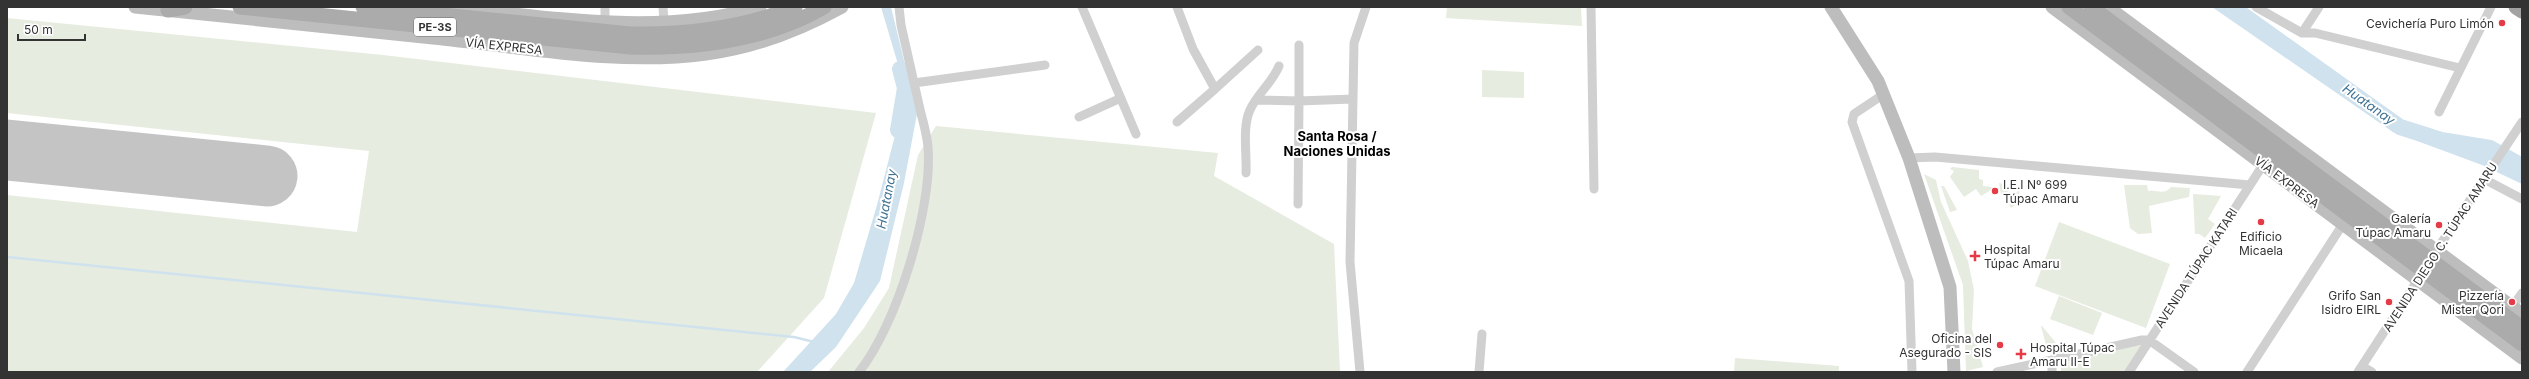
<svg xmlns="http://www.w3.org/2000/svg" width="2529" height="379" viewBox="0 0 2529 379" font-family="Inter,sans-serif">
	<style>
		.green { fill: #e6ecdf }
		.water { fill: #cfe2ee }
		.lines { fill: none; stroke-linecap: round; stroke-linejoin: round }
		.stream { stroke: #cfe2ee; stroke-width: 2.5 }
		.river { stroke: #cfe2ee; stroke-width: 16 }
		.runway { stroke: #c4c4c4; stroke-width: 61 }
		.minor { stroke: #d0d0d0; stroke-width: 9 }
		.secondary { stroke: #bdbdbd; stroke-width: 13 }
		.primary { stroke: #ababab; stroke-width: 15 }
		.trunk { stroke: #a2a2a2; stroke-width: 15 }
		.poi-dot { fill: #e43b47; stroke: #fff; stroke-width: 1.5 }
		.labels { text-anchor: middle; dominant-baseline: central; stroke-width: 4; stroke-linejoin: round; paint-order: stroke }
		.shield { fill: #fff; stroke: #707070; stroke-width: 1 }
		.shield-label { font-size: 11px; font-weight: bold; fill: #333 }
		.poi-label { font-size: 12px; fill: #333; stroke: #fff; text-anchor: end }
		.street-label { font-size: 12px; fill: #333; stroke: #fff }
		.water-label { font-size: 13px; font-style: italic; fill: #407496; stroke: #fff }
		.neighbourhood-label { font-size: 13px; font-weight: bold; fill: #000; stroke: #fff }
	</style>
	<rect width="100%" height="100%" fill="#fff"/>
	<path class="green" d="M1447 7H1581L1582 26 1446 18Z
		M7 18 383 55 876 113 824 298 757 372H7V195L357 232 369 151 7 113Z
		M1482 70 1524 72V98L1482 97Z
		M936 126 1218 153 1214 176 1334 244 1340 372H828L864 328 889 288 918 155Z
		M1952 167 1979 170V179L1983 180V186L1992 187 1991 190 1981 196 1976 189 1964 197 1950 177 1954 171 1950 169Z
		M1924 174 1936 180 1941 202 1968 261 1974 290 1972 329 1983 367 1966 371 1963 285Z
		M1999 183 2003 184 2009 191 2001 194Z
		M2124 185H2147L2148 191C2157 190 2165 195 2171 187L2190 188 2189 197 2149 206 2152 233 2138 234 2130 228Z
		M1941 186H1944L1957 210 1950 212Z
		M2019 191 2020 201 2011 208 2006 197Z
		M2193 194 2221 196 2208 219 2215 224 2205 238 2199 234H2195Z
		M2059 222 2170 264 2146 328 2035 286Z
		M2059 296 2102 313 2093 335 2050 319Z
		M2041 326H2042L2056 343 2046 345Z
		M2145 344 2125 372H2061L2060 361Z
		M1735 358 1839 366V372H1734Z"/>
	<path class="water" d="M881 7H891L917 114 904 183 880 281 836 347 810 372H783L836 314 854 283 877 205 900 116 905 88Z
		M2212 7H2232L2400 127 2441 140 2490 148 2522 166V184L2482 165 2393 132Z"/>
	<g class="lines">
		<path class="stream" d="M7 257 794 337 814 342"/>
		<path class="river" d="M2232 7 2400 127 2441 140 2490 148 2522 166
			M898 130 905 88 900 69"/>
		<path class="runway" d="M7 150 267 176"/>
		<path class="minor" d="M663 7 664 22
			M1082 7 1136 134
			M1177 7 1193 49 1215 89 1258 50
			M1591 7 1594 189
			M2256 7 2302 33H2315L2460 68
			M605 21V7
			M2302 33 2319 7
			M914 83 1045 65
			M1884 94 1854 114 1852 122 1909 281 1912 372
			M1257 100 1299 101V45
			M2439 112 2491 7
			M1079 117 1121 98
			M1177 122 1215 89
			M1909 158 1935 157 2250 185
			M1246 173C1247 154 1242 127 1250 110 1257 94 1272 83 1279 66
			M2484 179 2522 199
			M1298 204 1299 101 1353 99
			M2434 254 2522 122
			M2512 307 2522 293
			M2052 360V372
			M2362 366 2372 372
			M859 372C897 325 933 207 928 147 927 133 922 119 919 105 913 78 907 52 901 25L899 7
			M1360 372 1350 262 1354 43 1366 7
			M1479 372 1482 334
			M1997 372 2142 340H2149L2194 372
			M2129 372 2263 165
			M2247 372 2343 224
			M2358 372 2421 275"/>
		<path class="secondary" d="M135 7C234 17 334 28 433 38 522 47 618 66 706 54 754 48 800 30 842 7
			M454 7C555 18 661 36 760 7
			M1831 7 1878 81 1909 158 1950 287 1954 372
			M2052 7 2522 358
			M2108 7 2522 314"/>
		<path class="primary" d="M240 7 630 47C697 49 765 41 824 7
			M363 7 630 34C687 35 742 29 795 7
			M2069 7 2522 344
			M2091 7 2522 328
			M168 10 185 7"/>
		<path class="trunk" d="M2516 7 2522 11"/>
	</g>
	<g class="poi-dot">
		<circle cx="2502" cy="23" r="4"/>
		<circle cx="1995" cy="191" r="4"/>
		<circle cx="2261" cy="222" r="4"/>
		<circle cx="2439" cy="225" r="4"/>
		<path d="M1973 250h4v4h4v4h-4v4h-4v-4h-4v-4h4z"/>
		<circle cx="2389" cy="302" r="4"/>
		<circle cx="2512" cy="302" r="4"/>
		<circle cx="2000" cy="345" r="4"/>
		<path d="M2019 348h4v4h4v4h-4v4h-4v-4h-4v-4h4z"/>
	</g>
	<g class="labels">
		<rect class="shield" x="414" y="18" width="42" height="18" rx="3"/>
		<g class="shield-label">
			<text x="435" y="27">PE-3S</text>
		</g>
		<g class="poi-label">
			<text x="2494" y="23">Cevichería Puro Limón</text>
			<text x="2003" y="184" text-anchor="start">I.E.I Nº 699<tspan x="2003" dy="14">Túpac Amaru</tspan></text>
			<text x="2431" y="218">Galería<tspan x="2431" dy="14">Túpac Amaru</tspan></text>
			<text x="2261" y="236" text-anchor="middle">Edificio<tspan x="2261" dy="14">Micaela</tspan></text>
			<text x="1984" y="249" text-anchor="start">Hospital<tspan x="1984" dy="14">Túpac Amaru</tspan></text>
			<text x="2381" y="295">Grifo San<tspan x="2381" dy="14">Isidro EIRL</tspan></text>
			<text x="2504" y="295">Pizzería<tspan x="2504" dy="14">Mister Qori</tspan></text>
			<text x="1992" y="338">Oficina del<tspan x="1992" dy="14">Asegurado - SIS</tspan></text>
			<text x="2030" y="347" text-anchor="start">Hospital Túpac<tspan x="2030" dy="14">Amaru II-E</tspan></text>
		</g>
		<g class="street-label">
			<text transform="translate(504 46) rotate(6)">VÍA EXPRESA</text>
			<text transform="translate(2287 182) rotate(37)">VÍA EXPRESA</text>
			<text transform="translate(2440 247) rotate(-57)">AVENIDA DIEGO C. TÚPAC AMARU</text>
			<text transform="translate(2196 268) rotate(-57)">AVENIDA TÚPAC KATARI</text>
		</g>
		<g class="water-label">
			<text transform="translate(2369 104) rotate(35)">Huatanay</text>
			<text transform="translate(886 199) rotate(-79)">Huatanay</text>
		</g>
		<g class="neighbourhood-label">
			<text x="1337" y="136">Santa Rosa /<tspan x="1337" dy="15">Naciones Unidas</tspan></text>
		</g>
	</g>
	<rect width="2529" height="379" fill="none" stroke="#333333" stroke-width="16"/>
	<path d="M18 34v6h67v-6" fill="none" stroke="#333333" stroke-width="2"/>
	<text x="24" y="34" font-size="12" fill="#333333" stroke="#ffffff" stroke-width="3" paint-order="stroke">50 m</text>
</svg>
